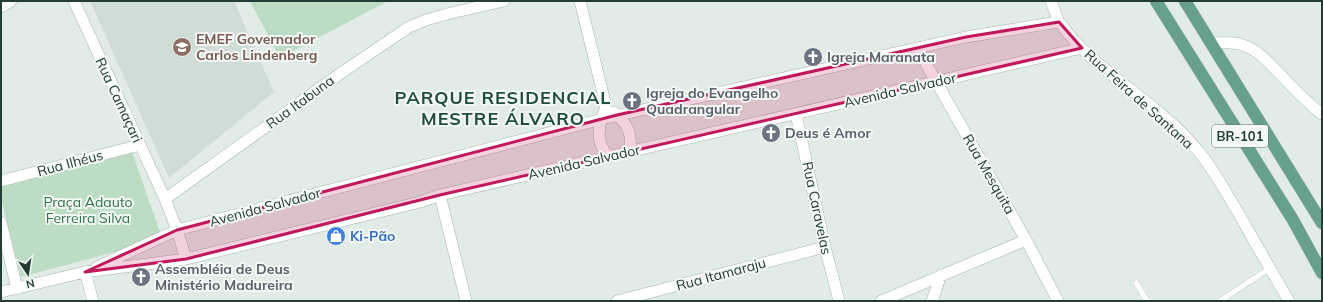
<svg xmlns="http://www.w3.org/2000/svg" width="1323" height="302" viewBox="0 0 1323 302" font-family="Mulish,sans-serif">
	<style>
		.built { fill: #d0dcd6 }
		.green { fill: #bcdcc4 }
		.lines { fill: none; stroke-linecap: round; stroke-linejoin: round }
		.service-casing { stroke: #a5b4ae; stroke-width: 6 }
		.minor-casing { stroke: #a5b4ae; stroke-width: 12 }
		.primary-casing { stroke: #c1c8c6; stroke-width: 13 }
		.service { stroke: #fff; stroke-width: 5.5 }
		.minor { stroke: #fff; stroke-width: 11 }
		.primary { stroke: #68a090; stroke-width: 12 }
		.marked { fill: #c2185b; fill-opacity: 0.2; stroke: #c2185b; stroke-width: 3; stroke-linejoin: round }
		.labels { text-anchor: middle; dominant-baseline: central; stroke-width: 4; stroke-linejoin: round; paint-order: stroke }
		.shield { fill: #f3f8f5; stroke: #61746f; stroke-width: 1 }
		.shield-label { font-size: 13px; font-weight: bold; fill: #233c35 }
		.education-label { font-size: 14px; font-weight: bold; fill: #785e54; stroke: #f3f8f5; text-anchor: start }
		.worship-label { font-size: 14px; font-weight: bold; fill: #5b616d; stroke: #f3f8f5; text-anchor: start }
		.street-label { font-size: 14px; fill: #233c35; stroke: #f3f8f5 }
		.park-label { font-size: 14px; fill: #2e7247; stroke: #f3f8f5 }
		.shop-label { font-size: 14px; font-weight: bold; fill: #366cbe; stroke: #f3f8f5; text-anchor: start }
		.district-label { font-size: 18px; font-weight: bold; letter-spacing: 1px; fill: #1f4e41; stroke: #f3f8f5 }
	</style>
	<rect width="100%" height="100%" fill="#e2ece7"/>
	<path class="built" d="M90 1H234L274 92 169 178Z"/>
	<path class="green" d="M250 1H388L280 58Z
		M131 149 161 235 148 243 21 277 1 198V184Z"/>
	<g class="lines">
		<defs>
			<path id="service" d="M1136 283 1147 301
				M1220 301 1270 268"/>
			<path id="minor" d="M74 1 165 199
				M580 1 606 106 600 124 599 137 601 145 608 157
				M1051 1C1054 8 1056 17 1060 23 1096 73 1155 100 1194 146 1212 166 1225 191 1239 214 1255 243 1272 272 1289 301
				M1 7 11 1
				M1211 43C1222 43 1235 41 1245 46 1259 51 1269 63 1279 73 1292 87 1306 102 1322 114
				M917 48 1026 240 1058 301
				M614 112C628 125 632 132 630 151
				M796 114 825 247 839 301
				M1 181 140 145
				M440 195 466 301
				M1 222 17 289
				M186 259 177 230 165 199 341 73 409 27 426 20 451 13 504 1
				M97 267 177 230 602 119 966 37 1059 22
				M85 272 93 301
				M1 292 85 272 186 259 420 202 440 195 1082 48
				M617 301 825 247
				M881 301 1026 240
				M932 301 941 275"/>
			<path id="primary" d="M1156 1 1293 220 1322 273
				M1185 1 1322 223"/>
		</defs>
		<use href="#service" class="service-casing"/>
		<use href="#minor" class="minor-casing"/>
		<use href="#primary" class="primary-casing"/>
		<use href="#service" class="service"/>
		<use href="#minor" class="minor"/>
		<use href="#primary" class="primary"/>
	</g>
	<path class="marked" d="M1059 22 1082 48 440 195 186 259 85 272 177 230 617 115 966 37Z"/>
	<defs>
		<symbol id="school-disc" viewBox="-11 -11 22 22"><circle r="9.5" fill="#8d6e63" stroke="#f3f8f5"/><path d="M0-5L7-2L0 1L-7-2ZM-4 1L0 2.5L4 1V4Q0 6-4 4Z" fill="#fff"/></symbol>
		<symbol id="church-disc" viewBox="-11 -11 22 22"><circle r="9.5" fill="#6b7280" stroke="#f3f8f5"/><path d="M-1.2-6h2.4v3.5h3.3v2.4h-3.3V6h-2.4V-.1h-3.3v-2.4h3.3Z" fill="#fff"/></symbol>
		<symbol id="shop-disc" viewBox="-11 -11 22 22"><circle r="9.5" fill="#3f7fe0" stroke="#f3f8f5"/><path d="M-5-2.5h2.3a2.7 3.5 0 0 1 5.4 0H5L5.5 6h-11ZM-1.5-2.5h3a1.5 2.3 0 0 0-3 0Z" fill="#fff"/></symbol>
	</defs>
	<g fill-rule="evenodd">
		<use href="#school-disc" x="171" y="36" width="22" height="22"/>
		<use href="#church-disc" x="802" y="46" width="22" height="22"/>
		<use href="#church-disc" x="621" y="90" width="22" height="22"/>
		<use href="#church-disc" x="760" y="122" width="22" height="22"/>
		<use href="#shop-disc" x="325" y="225" width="22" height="22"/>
		<use href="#church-disc" x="130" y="266" width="22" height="22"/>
	</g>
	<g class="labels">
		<rect class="shield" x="1212" y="125" width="56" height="22" rx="3"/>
		<g class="shield-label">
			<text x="1240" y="136">BR-101</text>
		</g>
		<g class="education-label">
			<text x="196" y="39">EMEF Governador<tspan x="196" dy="16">Carlos Lindenberg</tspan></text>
		</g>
		<g class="worship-label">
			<text x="827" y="57">Igreja Maranata</text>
			<text x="646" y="93">Igreja do Evangelho<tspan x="646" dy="16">Quadrangular</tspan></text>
			<text x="785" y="133">Deus é Amor</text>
			<text x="155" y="269">Assembléia de Deus<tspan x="155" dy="16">Ministério Madureira</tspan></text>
		</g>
		<g class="street-label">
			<text transform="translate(900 90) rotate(-13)">Avenida Salvador</text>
			<text transform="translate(1139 99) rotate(42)">Rua Feira de Santana</text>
			<text transform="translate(119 100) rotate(65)">Rua Camaçari</text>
			<text transform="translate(300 102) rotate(-36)">Rua Itabuna</text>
			<text transform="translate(584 162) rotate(-13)">Avenida Salvador</text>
			<text transform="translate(70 163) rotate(-15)">Rua Ilhéus</text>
			<text transform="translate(989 174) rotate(60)">Rua Mesquita</text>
			<text transform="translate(265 207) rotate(-15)">Avenida Salvador</text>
			<text transform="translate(817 208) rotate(78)">Rua Caravelas</text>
			<text transform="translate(721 274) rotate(-15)">Rua Itamaraju</text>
		</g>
		<g class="park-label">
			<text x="88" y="202">Praça Adauto<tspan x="88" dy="16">Ferreira Silva</tspan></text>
		</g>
		<g class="shop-label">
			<text x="350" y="236">Ki-Pão</text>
		</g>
		<g class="district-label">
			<text x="503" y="97">PARQUE RESIDENCIAL<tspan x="503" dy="21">MESTRE ÁLVARO</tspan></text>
		</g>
	</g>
	<rect width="1323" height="302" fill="none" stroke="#233c35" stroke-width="4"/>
	<g transform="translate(28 274) rotate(167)" stroke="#f3f8f5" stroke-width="3" paint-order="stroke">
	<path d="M0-3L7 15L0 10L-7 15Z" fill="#233c35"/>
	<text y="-6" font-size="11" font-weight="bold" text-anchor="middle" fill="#233c35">N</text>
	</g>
</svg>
